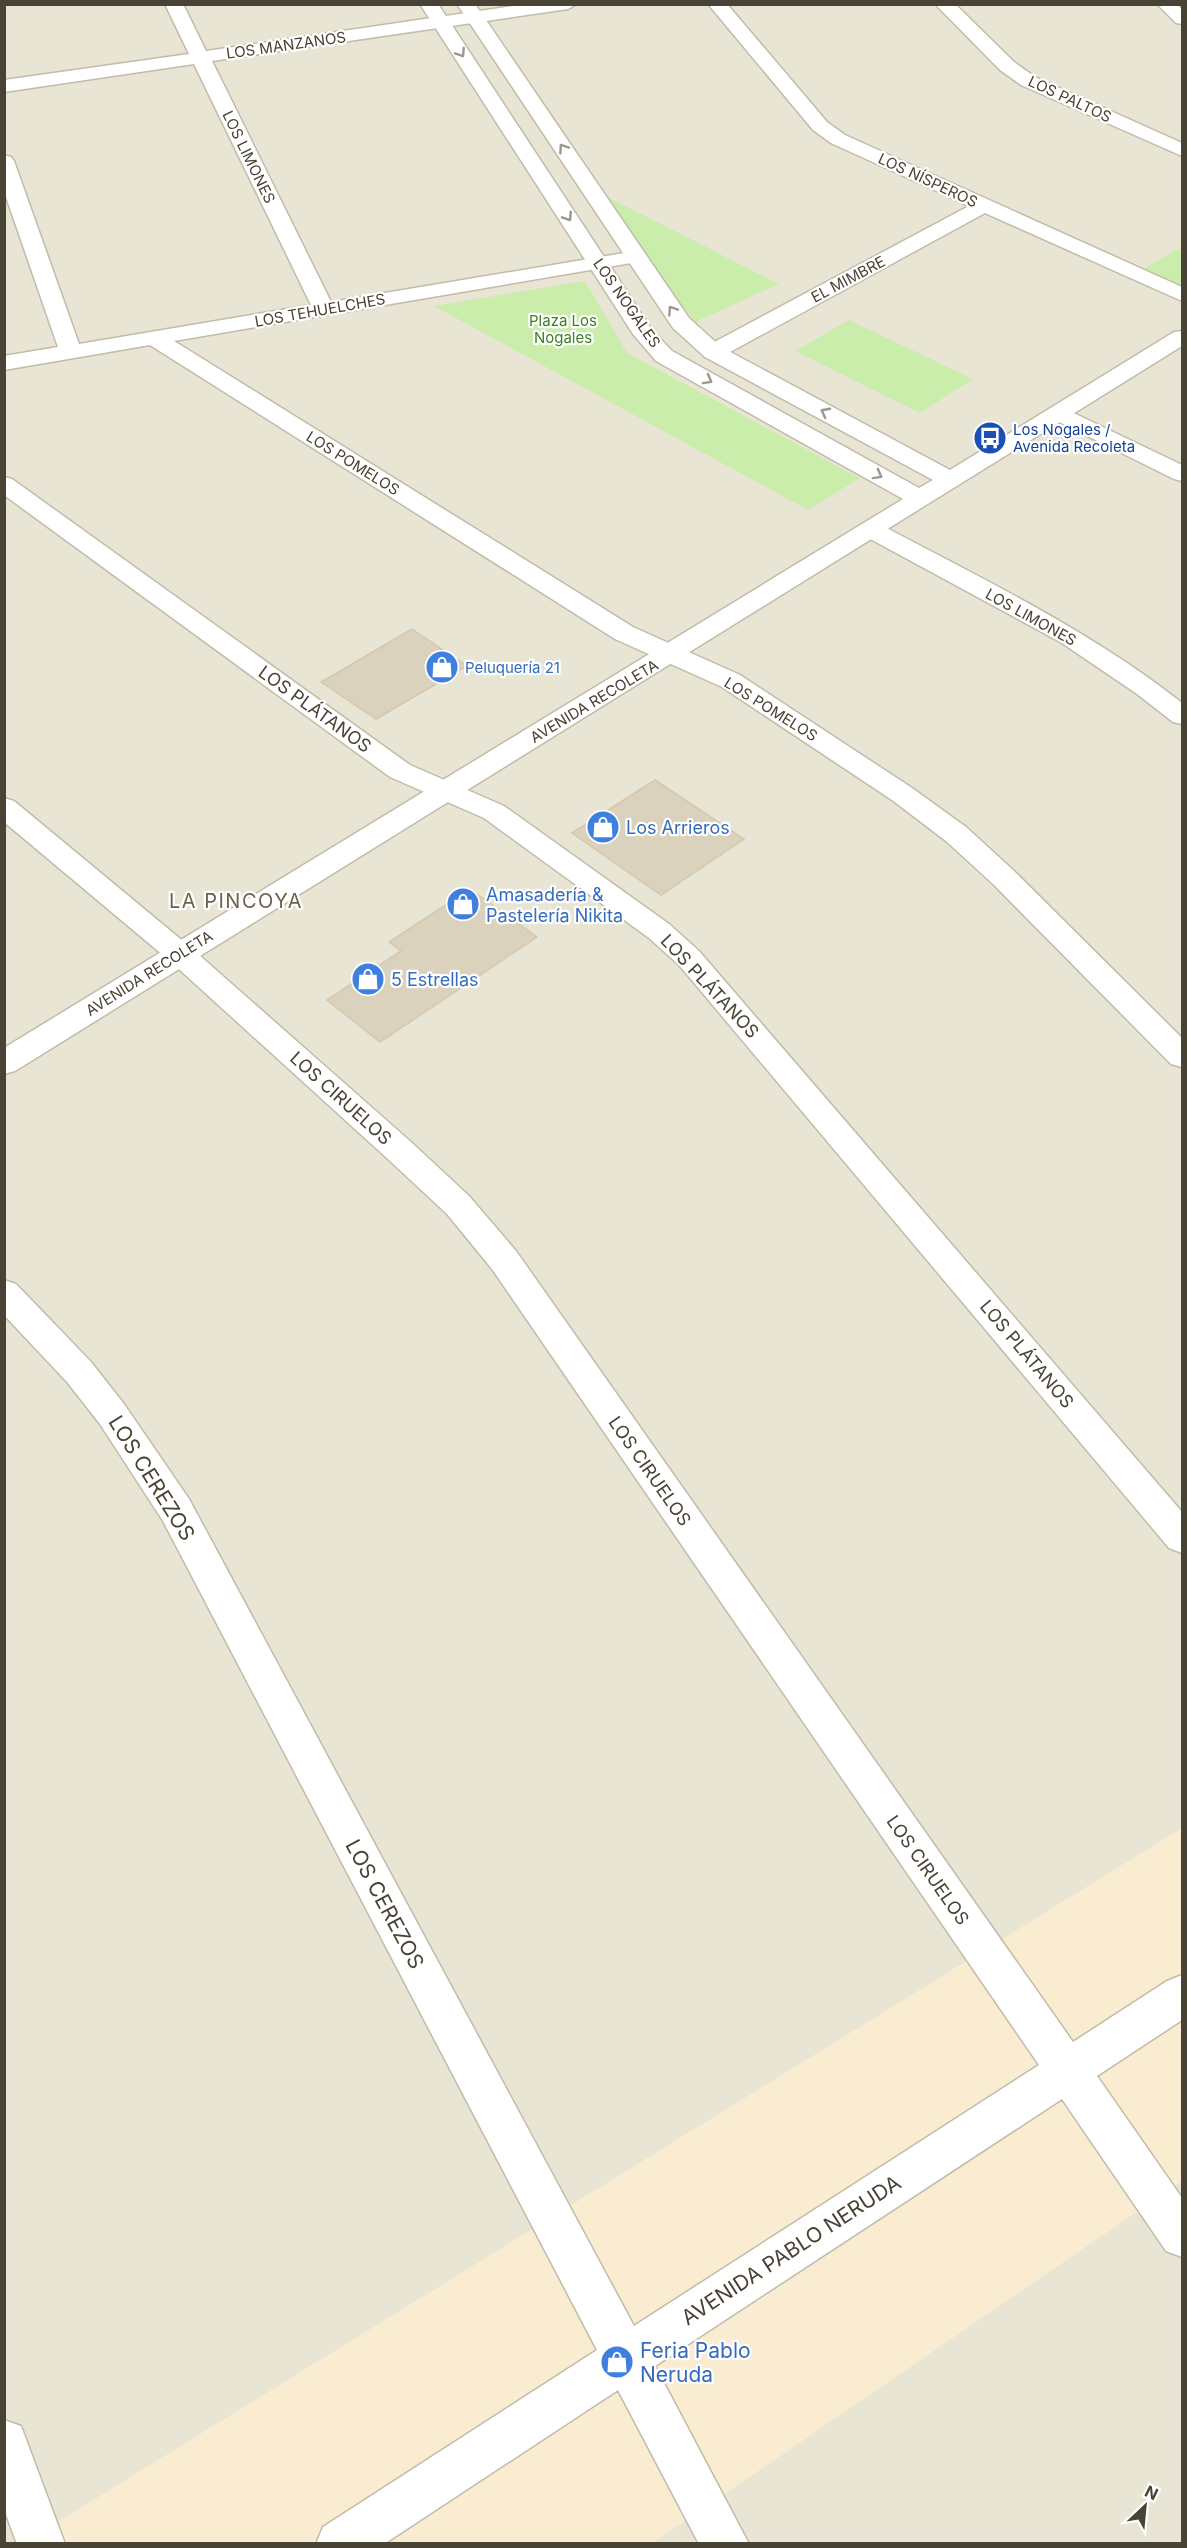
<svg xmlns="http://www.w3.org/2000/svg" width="1187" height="2548" viewBox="0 0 1187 2548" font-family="Inter,sans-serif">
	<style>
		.residential { fill: #e9e5d5 }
		.commercial { fill: #f9ecd1 }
		.green { fill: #caedac }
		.building { fill: #dbd2be; stroke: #d3c8ae; stroke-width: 1.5 }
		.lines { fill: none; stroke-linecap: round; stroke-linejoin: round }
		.minor-casing { stroke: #c1bba9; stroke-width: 3 }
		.tertiary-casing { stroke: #c1bba9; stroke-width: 3 }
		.minor { fill: #fff; fill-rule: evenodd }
		.tertiary { fill: #fff; fill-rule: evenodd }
		.oneway { stroke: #9b9890 }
		.labels { text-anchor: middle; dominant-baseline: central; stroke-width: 4.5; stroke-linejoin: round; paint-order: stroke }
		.far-street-label { font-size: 15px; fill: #494335; stroke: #fff }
		.far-park-label { font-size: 15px; fill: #3d8122; stroke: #fff }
		.far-transit-label { font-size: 15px; fill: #164399; stroke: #fff; text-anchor: start }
		.far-shop-label { font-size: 15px; fill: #366cbe; stroke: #fff; text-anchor: start }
		.street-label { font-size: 18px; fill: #494335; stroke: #fff }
		.shop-label { font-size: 18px; fill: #366cbe; stroke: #fff; text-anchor: start }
		.neighbourhood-label { font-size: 20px; letter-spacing: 1.5px; fill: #6d634b; stroke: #fff }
		.near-street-label { font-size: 21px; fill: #494335; stroke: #fff }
		.near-shop-label { font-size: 21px; fill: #366cbe; stroke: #fff; text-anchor: start }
	</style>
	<rect width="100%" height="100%" fill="#f5f2e7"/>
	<path class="residential" d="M5 5H1182V2543H5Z"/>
	<path class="commercial" d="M1182 1828V2181L653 2543 22 2544Z"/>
	<path class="green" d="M596 191 779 284 695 322Z
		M1182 247V291L1138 272Z
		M585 281 627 353 860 478 808 510 434 306Z
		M849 320 973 379 920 413 795 351Z"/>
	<path class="building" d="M412 629 467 666 376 719 321 682Z
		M655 780 744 839 661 895 572 833Z
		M470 889 537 937 380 1042 327 1000 401 951 389 942Z"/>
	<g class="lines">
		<defs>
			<path id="minor" d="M165 4H183L206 51 527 4H577L568 9 212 61 331 302 636 251 643 253 646 257 643 261 174 341 633 627 740 675 912 788 966 827 1013 870 1182 1038V1067L1171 1064 993 884 946 841 892 800 722 687 615 639 150 345 4 370V356L58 347 4 191V155L11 157 14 161 79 344 311 305 194 64 4 92V80L189 54Z
				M708 4H727L827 122 845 135 1182 287V301L985 213 721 357 713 359 705 357 702 352 705 347 969 206 831 143 813 130Z
				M935 4H955L1014 62 1035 77 1182 143V156L1021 85 1000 70Z
				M1157 4H1177L1182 10V24L1176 23Z
				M1059 406 1182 465V481L1174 479 1051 418 1048 413 1051 408Z
				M4 477 12 479 410 765 504 806 669 924 699 951 1182 1512V1553L1169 1548 679 965 649 938 484 818 390 777 4 495Z
				M872 523 881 525C984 580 1090 630 1182 703V724L1173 722 1137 694 1062 643 863 535 860 530 863 525Z
				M4 798 14 801 190 947 411 1142 469 1196 516 1251 1073 2042 1167 1981 1182 1975V2020L1097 2076 1182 2198V2257L1166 2251 1062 2099 655 2366 749 2544H699L618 2390 384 2544H316L323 2527 597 2350 163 1521 100 1424 67 1382 4 1315V1280L16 1284 91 1362 124 1404 189 1499 634 2326 1039 2065 492 1269 447 1214 389 1160 170 961 4 822Z
				M4 2420 21 2426 65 2544H17L4 2509Z"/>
			<path id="tertiary" d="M420 4H438L652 330 672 351 919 488 933 480 705 357 673 328 457 4H475L689 318 721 347 950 470 1174 332 1182 331V346L15 1071 4 1074V1048L903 499 656 361 633 334Z"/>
		</defs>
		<use href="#minor" class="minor-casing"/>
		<use href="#tertiary" class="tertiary-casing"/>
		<use href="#minor" class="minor"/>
		<use href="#tertiary" class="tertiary"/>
	</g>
	<defs><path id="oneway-chevron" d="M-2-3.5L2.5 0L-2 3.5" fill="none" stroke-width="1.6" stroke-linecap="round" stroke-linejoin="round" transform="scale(1.5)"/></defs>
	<g class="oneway">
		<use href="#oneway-chevron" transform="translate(461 53) rotate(57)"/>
		<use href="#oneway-chevron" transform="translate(563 148) rotate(-124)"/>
		<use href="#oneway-chevron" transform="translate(568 217) rotate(57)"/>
		<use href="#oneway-chevron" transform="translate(672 310) rotate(-124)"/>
		<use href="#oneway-chevron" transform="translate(708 380) rotate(29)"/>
		<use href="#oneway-chevron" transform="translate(825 412) rotate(-152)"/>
		<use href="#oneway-chevron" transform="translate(878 475) rotate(29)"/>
	</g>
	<defs>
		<symbol id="bus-disc" viewBox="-11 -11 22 22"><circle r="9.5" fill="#1a4fb4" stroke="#fff"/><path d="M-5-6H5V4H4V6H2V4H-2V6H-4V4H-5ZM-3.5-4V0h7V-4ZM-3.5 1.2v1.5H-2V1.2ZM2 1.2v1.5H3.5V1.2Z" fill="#fff"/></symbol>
		<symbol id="shop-disc" viewBox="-11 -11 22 22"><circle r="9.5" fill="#3f7fe0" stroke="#fff"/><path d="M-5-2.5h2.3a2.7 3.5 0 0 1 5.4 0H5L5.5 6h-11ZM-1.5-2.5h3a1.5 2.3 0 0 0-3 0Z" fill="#fff"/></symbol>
	</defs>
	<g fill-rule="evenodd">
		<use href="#bus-disc" x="971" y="419" width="38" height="38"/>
		<use href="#shop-disc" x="423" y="648" width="38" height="38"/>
		<use href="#shop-disc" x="584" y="808" width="38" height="38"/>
		<use href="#shop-disc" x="444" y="885" width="38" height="38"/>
		<use href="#shop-disc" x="349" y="960" width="38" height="38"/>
		<use href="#shop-disc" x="598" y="2343" width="38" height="38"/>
	</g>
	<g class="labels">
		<g class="far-street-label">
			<text transform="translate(286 45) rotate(-8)">LOS MANZANOS</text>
			<text transform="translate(1070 99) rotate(25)">LOS PALTOS</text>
			<text transform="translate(249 157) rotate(64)">LOS LIMONES</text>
			<text transform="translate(928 180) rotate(25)">LOS NÍSPEROS</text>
			<text transform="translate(848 279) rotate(-28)">EL MIMBRE</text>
			<text transform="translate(627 303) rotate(55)">LOS NOGALES</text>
			<text transform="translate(320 310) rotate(-10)">LOS TEHUELCHES</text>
			<text transform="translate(353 463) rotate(32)">LOS POMELOS</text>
			<text transform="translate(1031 617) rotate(29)">LOS LIMONES</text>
			<text transform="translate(594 701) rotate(-31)">AVENIDA RECOLETA</text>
			<text transform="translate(771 709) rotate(32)">LOS POMELOS</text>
			<text transform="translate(149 973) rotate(-32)">AVENIDA RECOLETA</text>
		</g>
		<g class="far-park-label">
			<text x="563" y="320">Plaza Los<tspan x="563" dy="17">Nogales</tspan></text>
		</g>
		<g class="far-transit-label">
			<text x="1013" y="429">Los Nogales /<tspan x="1013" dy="17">Avenida Recoleta</tspan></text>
		</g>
		<g class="far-shop-label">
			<text x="465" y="667">Peluquería 21</text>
		</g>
		<g class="street-label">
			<text transform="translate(315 709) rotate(36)">LOS PLÁTANOS</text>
			<text transform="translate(710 986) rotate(47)">LOS PLÁTANOS</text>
			<text transform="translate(341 1098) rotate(42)">LOS CIRUELOS</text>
			<text transform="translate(1027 1354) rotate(50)">LOS PLÁTANOS</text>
			<text transform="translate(650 1471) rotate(55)">LOS CIRUELOS</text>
			<text transform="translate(928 1870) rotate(55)">LOS CIRUELOS</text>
		</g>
		<g class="shop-label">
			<text x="626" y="827">Los Arrieros</text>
			<text x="486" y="894">Amasadería &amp;<tspan x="486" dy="21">Pastelería Nikita</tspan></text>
			<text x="391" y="979">5 Estrellas</text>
		</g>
		<g class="neighbourhood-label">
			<text x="236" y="901">LA PINCOYA</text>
		</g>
		<g class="near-street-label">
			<text transform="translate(152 1478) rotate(58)">LOS CEREZOS</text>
			<text transform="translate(385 1904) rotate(62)">LOS CEREZOS</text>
			<text transform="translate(791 2250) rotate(-33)">AVENIDA PABLO NERUDA</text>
		</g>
		<g class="near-shop-label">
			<text x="640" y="2350">Feria Pablo<tspan x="640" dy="24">Neruda</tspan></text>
		</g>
	</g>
	<rect width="1187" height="2548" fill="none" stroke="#494335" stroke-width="12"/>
	<g transform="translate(1145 2506) rotate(26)" stroke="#ffffff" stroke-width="4.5" paint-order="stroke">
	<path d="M0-4.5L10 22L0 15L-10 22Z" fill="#494335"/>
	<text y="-9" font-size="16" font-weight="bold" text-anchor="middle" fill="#494335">N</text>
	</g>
</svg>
